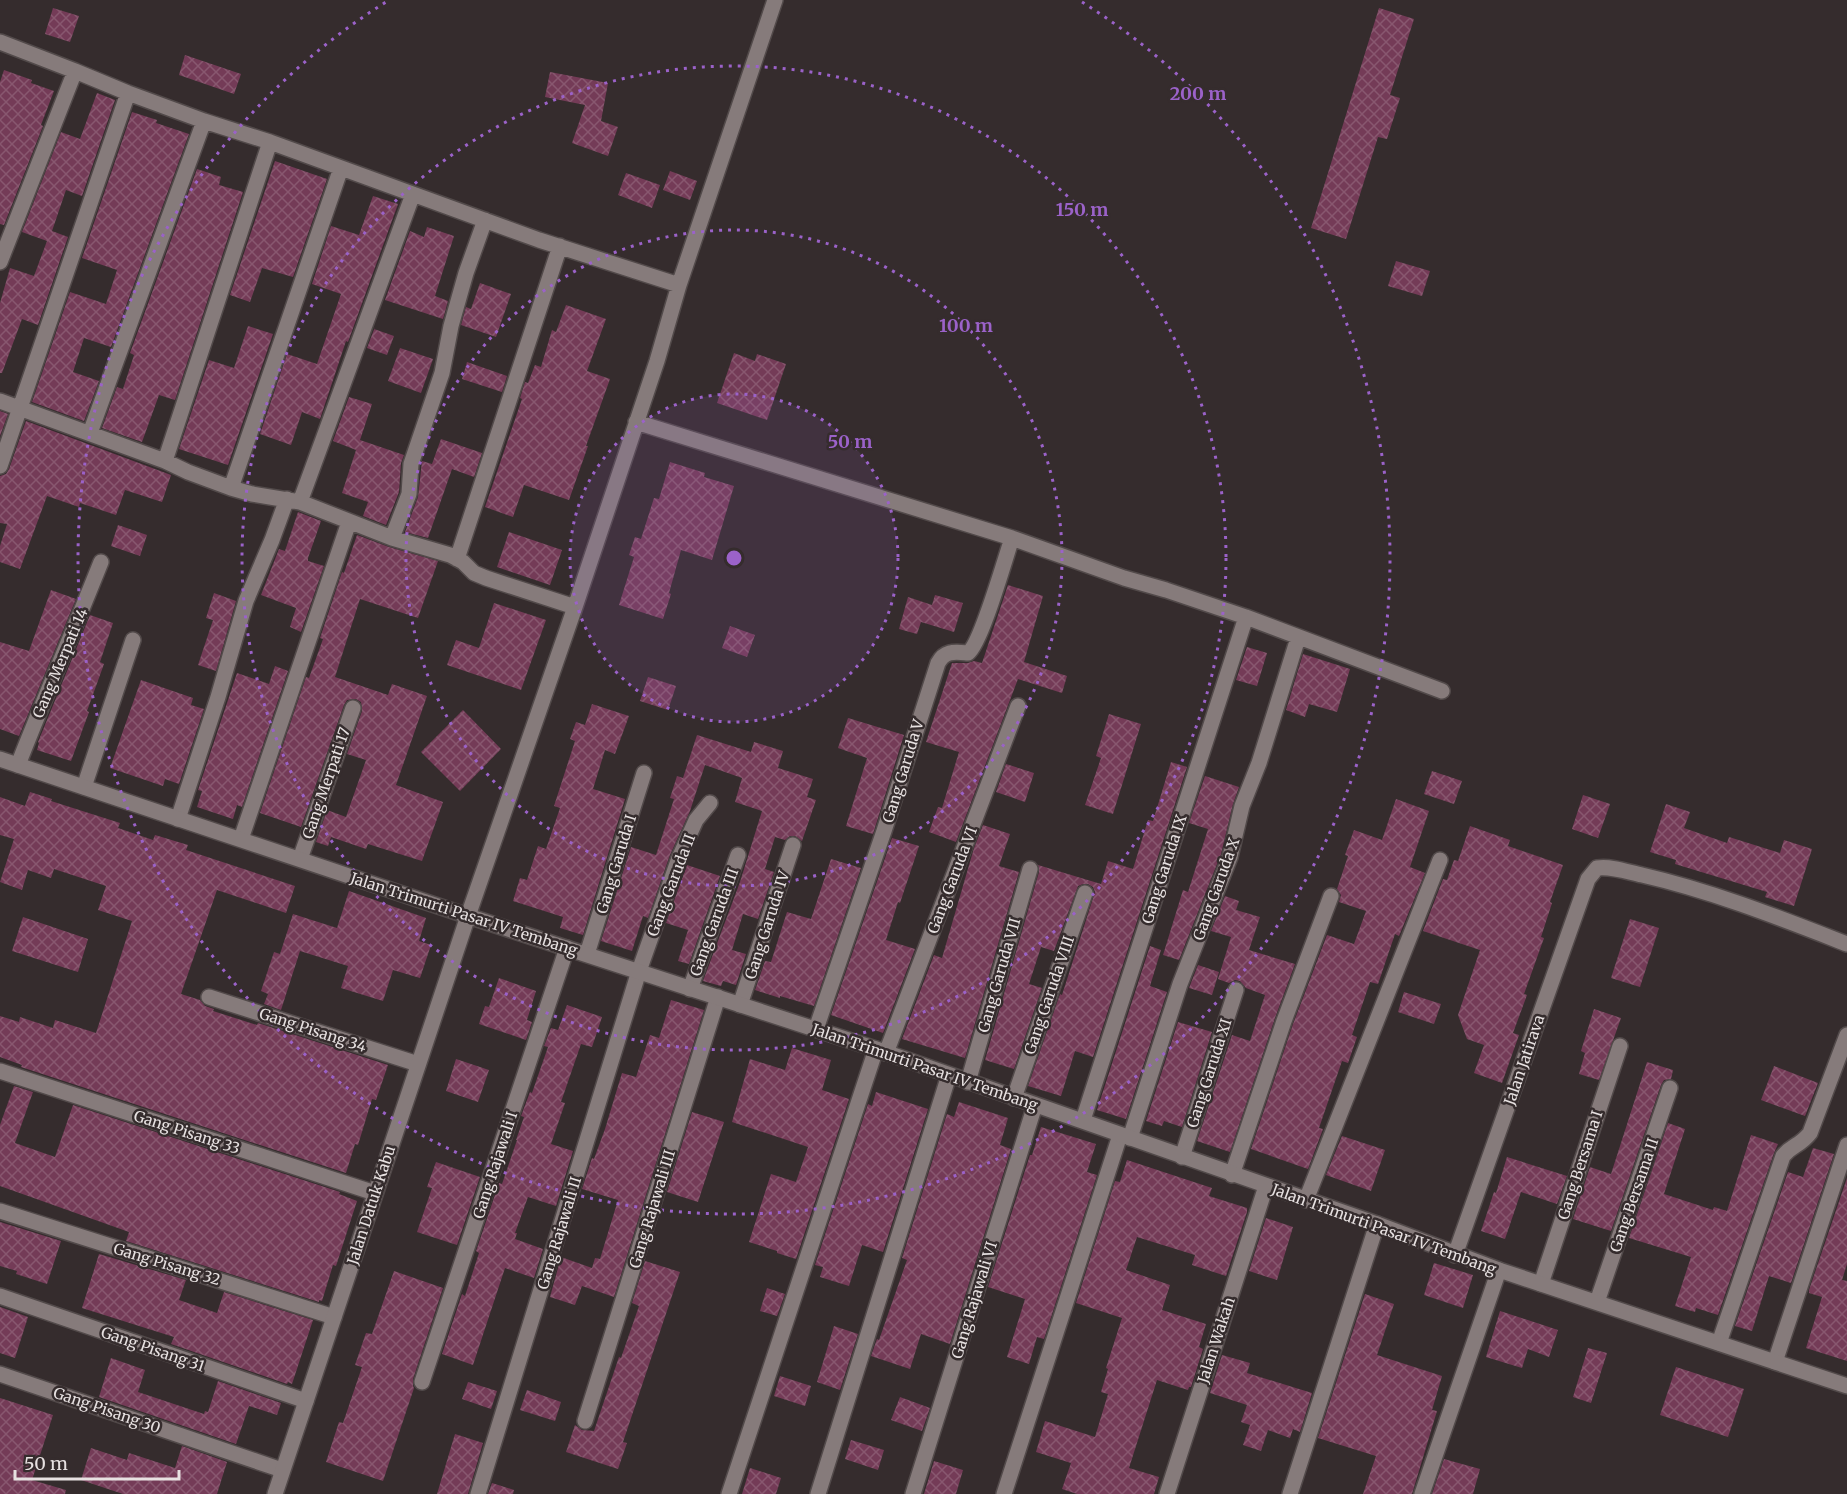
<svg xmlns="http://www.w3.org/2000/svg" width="1847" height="1494" viewBox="0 0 1847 1494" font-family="Merriweather,serif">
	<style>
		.building { fill: url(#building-cross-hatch) }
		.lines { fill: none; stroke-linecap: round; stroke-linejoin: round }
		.minor-casing { stroke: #524a4a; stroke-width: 18 }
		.tertiary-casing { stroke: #524a4a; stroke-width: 18 }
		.minor { stroke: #867b7b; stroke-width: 15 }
		.tertiary { stroke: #867b7b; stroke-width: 15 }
		.ring { fill: none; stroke: #9b62c9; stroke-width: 3; stroke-dasharray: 3 6 }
		.labels { text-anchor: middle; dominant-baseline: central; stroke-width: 5; stroke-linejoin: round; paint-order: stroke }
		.street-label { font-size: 15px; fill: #e7e1e1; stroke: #352c2d }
		.centre { fill: #9b62c9; stroke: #352c2d; stroke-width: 3 }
		.ring-label { font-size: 18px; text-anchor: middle; font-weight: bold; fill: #9b62c9; stroke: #352c2d; stroke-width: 5; stroke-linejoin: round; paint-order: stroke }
	</style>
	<defs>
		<pattern id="building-cross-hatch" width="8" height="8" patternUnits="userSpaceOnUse" patternTransform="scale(1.5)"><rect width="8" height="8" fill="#743b57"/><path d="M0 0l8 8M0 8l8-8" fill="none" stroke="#88576f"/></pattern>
	</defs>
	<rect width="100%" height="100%" fill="#352c2d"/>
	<path class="building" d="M53 8 79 16 70 42 45 34Z
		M1379 8 1414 19 1390 95 1400 98 1387 139 1378 137 1346 239 1311 228Z
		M185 55 241 74 234 94 179 75Z
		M4 70 32 80 31 83 54 91 41 125 43 126 4 225 0 224V82Z
		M550 72 608 83 601 121 618 127 608 156 572 143 585 105 545 97Z
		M97 93 115 100 82 196 66 190 52 231 68 237 38 325 22 319 2 373H0V303L10 268 34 276 47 241 22 232 61 132 80 139Z
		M132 112 157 120 156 123 189 134 111 347 84 338 73 372 99 381 84 421 32 402 70 292 106 304 117 270 82 258Z
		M275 161 327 179 293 277 262 268 250 302 230 295Z
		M197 169 221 177 219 185 243 192 175 400 159 395 142 442 102 428 117 387 123 389 134 355 130 353Z
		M670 171 697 181 690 200 663 190Z
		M626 173 660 185 652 208 618 195Z
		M373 196 398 204 348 342 346 341 320 419 302 412 291 445 260 434 287 354 317 364 341 294 312 284 331 226 359 235Z
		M427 227 454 236 435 296 448 301 443 319 385 300 410 231 424 237Z
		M1396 261 1430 271 1422 296 1388 286Z
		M480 283 511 294 496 337 461 325 466 307 471 309Z
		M566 305 606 319 587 371 610 379 586 446H588L569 500 524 485 513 517 485 507 522 399 520 398 525 382 528 383 535 365 541 367 552 330 556 332Z
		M248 326 273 334 228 465 179 449 209 360 234 368Z
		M375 327 374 329 394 336 387 355 367 348Z
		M400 348 433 359 421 393 388 381Z
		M734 353 755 361 757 354 786 364 767 420 717 403Z
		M467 362 507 376 502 392 462 379Z
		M349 397 372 404 360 440 404 455 401 463 399 492 386 525 363 516 368 502 342 493 356 450 333 441Z
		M0 411 8 414 0 436Z
		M26 421 171 475 162 502 125 490 116 515 80 503 79 507 47 496 20 569 0 562V546L7 524 0 523V476L6 474 9 469Z
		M441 439 482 453 474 477 452 469 428 538 405 532 418 497 422 461 432 464Z
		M670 462 705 473 704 477 734 486 712 560 681 550 669 593 671 594 663 619 619 605 634 557 629 555 635 537 641 539 654 498 659 499Z
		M298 512 321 521 308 558V561L324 566 301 632 290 627 296 608 261 595 279 549 285 551Z
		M118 525 147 535 140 556 111 546Z
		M509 532 562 550 550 585 497 567Z
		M357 535 389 547 438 561 418 618 360 599 335 677 388 695 392 684 427 696 396 785 443 802 422 861 368 844 366 849 331 837 328 846 316 842 327 810 346 817 366 760 347 754 362 711 361 702 356 699 347 700 344 705 301 827 260 813 306 677 309 678 323 639 320 638 342 572 344 573Z
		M1008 585 1043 596 1024 662 1067 676 1062 693 1018 679 956 842 929 832 938 807 942 808 959 752 926 742 952 663H968L974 661 982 663Z
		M51 590 76 599 19 736 0 729V642L29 651Z
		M214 593 236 601 216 671 198 665 213 620 206 618Z
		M935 595 963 603 954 632 921 622 917 634 899 629 908 597 932 605Z
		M494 603 546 620 521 690 447 665 456 640 479 648Z
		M90 615 113 623 100 662 104 664 87 711 89 712 71 761 37 750 39 743 38 742Z
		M730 626 755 635 747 657 722 648Z
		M1247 647 1267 653 1257 686 1236 680Z
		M1303 654 1350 669 1337 712 1309 704 1305 717 1286 710Z
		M275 666 288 671 242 807 237 805 233 819 197 807 202 791 198 790 237 673 269 684Z
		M648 677 676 686 668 710 640 701Z
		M141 680 193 698 191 705 204 709 179 784 165 779 163 786 110 768Z
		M592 704 629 716 615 754 605 750 593 789 625 799 583 935 560 928 563 917 513 901 520 878 527 880 538 846 546 849 560 808 554 806 575 741 570 739 576 722 585 725Z
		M463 710 501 749 460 791 421 752Z
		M1109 714 1141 724 1113 814 1085 805 1101 758 1096 756Z
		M848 718 904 735 873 834 846 826 867 758 838 748Z
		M697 735 751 752 754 742 783 751 778 768 813 779 807 797 816 800 802 841 795 836H790L785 840 775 837 765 869 774 872 758 919 743 914 732 950 746 954 736 985 723 981 721 986 703 981 740 882 762 811 735 802 742 778 705 765 690 811 670 855 648 918 643 916 632 951 601 941 631 847 656 855 674 799 670 798 677 776 683 778Z
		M1171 762 1187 767 1093 1057 1075 1051 1061 1096 1028 1086 1060 994 1062 995 1095 892 1093 887 1088 884H1083L1078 886 1054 951 1041 947 1029 984 1042 988 1014 1069 985 1060 1039 872 1038 865 1101 884 1108 861 1133 869 1148 820 1153 821Z
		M1006 764 1034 773 1025 802 996 792Z
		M1432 771 1462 781 1454 804 1424 794Z
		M1205 776 1239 787 1233 804 1221 854 1179 960 1163 955 1183 890 1188 892 1208 829 1189 823Z
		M30 792 52 799 51 801 120 823 118 828 153 840 155 835 188 845 186 850 295 886 286 913 217 890 181 994 200 1000 205 1006 214 1009 213 1011 257 1025 258 1023 388 1065 376 1100 372 1099 358 1145 355 1144 346 1173 21 1067 22 1065 0 1057V1016L19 1022 20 1017 53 1028 55 1020 96 1033 132 921 98 910 106 886 54 869 51 878 28 870 22 890 0 882 14 839 0 835V797L25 806Z
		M1583 795 1610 804 1598 838 1572 829Z
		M1396 799 1429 811 1410 867 1425 873 1399 936 1395 934 1378 984 1370 982 1352 1035 1357 1037 1348 1063 1342 1061 1319 1128 1323 1129 1308 1169 1251 1149 1293 1024 1327 935 1354 944 1366 911 1339 902 1341 895 1337 889 1348 856 1345 855 1354 830 1382 840Z
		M1666 804 1690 812 1684 828 1727 843 1729 837 1780 853 1784 840 1812 849 1794 906 1765 897 1767 892 1675 864 1676 860 1650 852Z
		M983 825 1010 834 999 866 1019 872 965 1058 902 1039 934 955 942 958 974 848Z
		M1470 826 1510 840 1508 846 1563 865 1550 902 1552 903 1541 937 1544 938 1524 994 1527 995 1513 1033 1519 1035 1502 1083 1474 1073 1484 1045 1467 1039 1458 1015 1480 950 1423 931 1443 879 1447 880 1454 860 1458 861Z
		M892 838 919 846 900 903 898 902 886 940 915 949 883 1033 831 1015Z
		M831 859 861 868 814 1006 780 996V998L755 990 765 961 771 962 787 912 811 919Z
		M687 865 720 876 689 964 678 961 688 930 666 923Z
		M349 891 426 918 419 941 431 945 420 978 393 970 383 1001 341 988 348 966 300 951 281 1010 264 1004 268 994 261 991 274 952 280 954 293 914 337 928Z
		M1225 896 1239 901 1236 910 1260 917 1249 950 1295 964 1275 1018 1230 1152 1197 1141 1232 1035 1250 1041 1265 995 1246 988 1240 981 1235 980 1229 983 1218 979 1231 937 1211 931Z
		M23 917 88 939 78 972 12 951Z
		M1630 919 1659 928 1640 987 1611 978Z
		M1150 946 1161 950 1150 986 1167 992 1126 1119 1097 1110Z
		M1198 965 1219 972 1212 995 1189 988Z
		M499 978 536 991 527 1020 532 1022 526 1040 479 1024 485 1006 489 1007Z
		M1404 992 1441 1004 1434 1024 1398 1012Z
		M671 1000 704 1010 614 1297 582 1286 575 1305 550 1297 561 1257 592 1268 595 1258 600 1259 618 1200 582 1189 592 1158 594 1159 605 1129 622 1073 636 1077 650 1035 659 1038Z
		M567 1005 602 1017 592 1047 581 1044 561 1102 565 1103 551 1144 573 1151 556 1206 528 1197 515 1233H517L515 1239 543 1249 534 1278 505 1268 473 1365 442 1354 462 1294 465 1296 479 1253 476 1251 499 1183 502 1184 517 1140H516L524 1117 521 1116 530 1092 532 1093 548 1047 544 1046 551 1028 558 1030Z
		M1594 1009 1621 1018 1599 1080 1579 1074 1585 1053 1581 1051Z
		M1178 1022 1212 1032 1182 1127 1164 1121 1162 1126 1146 1121Z
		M792 1048 831 1060 822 1090 849 1099 796 1259 777 1253V1251L749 1242 771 1174 796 1182 808 1147 732 1122 750 1059 785 1070Z
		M456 1059 489 1070 478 1102 446 1091Z
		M1647 1062 1673 1070 1671 1079 1664 1080 1661 1085 1611 1231 1573 1219 1590 1167 1611 1174Z
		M1774 1066 1818 1083 1805 1116 1761 1100Z
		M14 1086 33 1092 15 1143 55 1157 73 1105 340 1192 339 1194 357 1201 336 1266 333 1265 322 1301 319 1300V1302L126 1241 129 1232 0 1186V1125Z
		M876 1092 928 1109 883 1252 862 1245 849 1286 820 1277 823 1267 815 1265 868 1104 872 1106Z
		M959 1102 1008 1118 1000 1145 1011 1149 950 1344 921 1334 910 1369 871 1356 877 1339 879 1340 907 1260 902 1258 947 1114 954 1117Z
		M692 1112 724 1122 698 1202 667 1192Z
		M1668 1123 1685 1129 1664 1194 1713 1210 1714 1207 1727 1211 1751 1135 1778 1144 1774 1153 1718 1315 1696 1308 1695 1312 1675 1306 1691 1257 1629 1238Z
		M1041 1127 1096 1144 1087 1172 1097 1175 1044 1339 1037 1337 1029 1364 1007 1357 1025 1299 988 1287 1030 1155H1032Z
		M1342 1136 1385 1150 1371 1191 1326 1175Z
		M1813 1148 1834 1154 1791 1283 1769 1276 1752 1331 1735 1326 1788 1172 1803 1177Z
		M1507 1157 1567 1176 1557 1204 1521 1192 1505 1239 1481 1231 1494 1192 1496 1193Z
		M1127 1160 1212 1188 1209 1196 1247 1208V1212L1226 1276 1192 1265 1195 1255 1137 1237 1126 1270 1170 1285 1162 1310 1206 1324 1199 1347 1203 1349 1191 1387H1189L1188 1390 1157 1380 1129 1468 1159 1477 1154 1494H1077L1062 1489 1071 1463 1036 1452 1045 1421 1095 1437 1108 1394 1101 1392 1108 1369 1106 1368 1122 1318 1076 1303 1115 1181 1120 1182Z
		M436 1162 480 1177 457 1245 417 1232 432 1188 427 1187Z
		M1847 1178V1264L1842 1280 1847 1281V1361L1806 1348 1822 1297 1809 1293V1290Z
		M1266 1218 1293 1227 1277 1280 1249 1271Z
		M0 1222 61 1241 47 1284 16 1274 17 1271 0 1266Z
		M99 1254 186 1280 179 1300 217 1313 224 1292 313 1320 292 1384 288 1382 287 1384 171 1344 174 1337 82 1308Z
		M645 1261 680 1272 623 1442 627 1443 618 1469 566 1452 575 1425 582 1430 594 1431 619 1357 621 1358 639 1306 632 1303Z
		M1434 1263 1473 1275 1463 1308 1424 1295Z
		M394 1271 443 1288 413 1379V1386L414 1388 383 1481 326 1462 339 1422 343 1423 362 1367 355 1365 366 1333 372 1334Z
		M767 1288 785 1294 777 1316 760 1311Z
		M1365 1294 1394 1304 1377 1355 1442 1376 1432 1410 1437 1411 1412 1494H1363L1376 1456 1318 1438Z
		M0 1307 28 1317 15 1358 0 1353Z
		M1500 1311 1558 1330 1549 1357 1528 1349 1522 1368 1486 1357Z
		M834 1326 858 1334 840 1390 817 1382Z
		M1588 1348 1607 1353 1591 1403 1573 1397Z
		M1222 1355 1250 1363 1247 1373 1312 1393 1300 1432 1293 1429 1290 1438 1268 1430 1261 1451 1243 1445 1250 1425 1241 1422 1247 1405 1210 1393Z
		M111 1358 145 1370 138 1392 204 1414 205 1411 208 1412 218 1381 281 1403 277 1415 249 1406 236 1444 99 1397Z
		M1676 1367 1744 1389 1728 1437 1660 1415Z
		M780 1376 811 1386 805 1406 774 1396Z
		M468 1382 497 1391 491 1409 462 1399Z
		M527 1390 561 1402 555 1421 520 1410Z
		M900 1397 930 1408 922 1431 891 1420Z
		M0 1398 53 1415 32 1480 66 1490 65 1494H0Z
		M455 1434 483 1443 468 1494H437Z
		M851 1440 884 1450 878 1470 845 1459Z
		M182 1446 227 1462 217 1494H123L81 1480 91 1448 127 1460 129 1453 175 1468Z
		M1444 1459 1480 1469 1473 1494H1432Z
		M934 1461 963 1470 956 1494H924Z
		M750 1468 781 1478 776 1494H742Z
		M492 1483 514 1490 513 1494H488Z"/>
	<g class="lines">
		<defs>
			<path id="minor" d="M0 42 75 71 128 93 204 121 270 142 539 240 679 285
				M0 262 75 71
				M0 401 165 461 188 472 231 488 252 494 300 502 392 538 450 555 463 562 474 573 486 578 575 607
				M636 422 1012 538 1124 578 1166 590 1246 617 1442 691
				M90 433 204 121
				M165 461 270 142
				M0 466 128 93
				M231 488 341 168
				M300 502 413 194
				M392 538 409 494 411 464 442 373 451 326 466 273 485 220
				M457 559 560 246
				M18 765C45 696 74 630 101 562
				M84 787 133 640
				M178 819 218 697 246 601 272 540 287 499
				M241 839 349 522
				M300 859 353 708
				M468 916 575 607 657 361 679 285 775 0
				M587 954 644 773
				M690 989 738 855
				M209 997 418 1064
				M740 1005 793 845
				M816 1029 884 831 938 663C945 650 955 652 968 653 981 644 1005 559 1012 538
				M886 1053 1018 706
				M0 1071 375 1193
				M968 1082 1030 869
				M1014 1098 1085 893
				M1083 1120 1246 617
				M1130 1138 1180 984 1230 857 1242 806 1259 763 1298 638
				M1182 1157 1236 990
				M1232 1175 1284 1021 1331 896
				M1306 1200 1440 860
				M0 1211 334 1317
				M1455 1255 1588 879 1597 868C1612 866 1628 872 1642 875 1712 891 1780 918 1847 944
				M1541 1284 1620 1046
				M0 1296 306 1401
				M1597 1302 1670 1088
				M1719 1343 1783 1156C1792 1145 1800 1146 1810 1133L1847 1035
				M1775 1362 1847 1145
				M0 1374 282 1470
				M422 1382 567 948
				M585 1421 718 997
				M478 1494 639 971 679 858 696 820 710 803
				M729 1494 876 1049
				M818 1494 949 1075
				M913 1494 1035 1105
				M1004 1494 1120 1135
				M1167 1494 1266 1186
				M1290 1494 1377 1224
				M1422 1494 1499 1270"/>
			<path id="tertiary" d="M0 759 468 916 876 1049 1377 1224 1499 1270 1847 1386
				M275 1494 468 916"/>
		</defs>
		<use href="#minor" class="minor-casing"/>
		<use href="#tertiary" class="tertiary-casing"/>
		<use href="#minor" class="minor"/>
		<use href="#tertiary" class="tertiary"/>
	</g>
	<circle cx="734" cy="558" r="164" fill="#9b62c9" fill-opacity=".12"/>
	<g class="ring">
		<circle cx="734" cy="558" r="164"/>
		<circle cx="734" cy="558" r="328"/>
		<circle cx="734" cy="558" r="492"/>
		<path d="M1082 2A656 656 0 1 1 386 2"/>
	</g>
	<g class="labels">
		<g class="street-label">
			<text transform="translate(60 663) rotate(-67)">Gang Merpati 14</text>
			<text transform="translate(903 771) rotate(-73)">Gang Garuda V</text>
			<text transform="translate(326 783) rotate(-71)">Gang Merpati 17</text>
			<text transform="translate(616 864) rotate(-73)">Gang Garuda I</text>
			<text transform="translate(1164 869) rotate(-72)">Gang Garuda IX</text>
			<text transform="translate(952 880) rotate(-69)">Gang Garuda VI</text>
			<text transform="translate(671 885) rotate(-69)">Gang Garuda II</text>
			<text transform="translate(1216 889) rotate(-70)">Gang Garuda X</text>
			<text transform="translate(464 914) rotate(18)">Jalan Trimurti Pasar IV Tembang</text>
			<text transform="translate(714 922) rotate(-70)">Gang Garuda III</text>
			<text transform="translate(767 925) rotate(-72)">Gang Garuda IV</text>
			<text transform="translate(999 975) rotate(-74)">Gang Garuda VII</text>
			<text transform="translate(1049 995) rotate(-71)">Gang Garuda VIII</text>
			<text transform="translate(313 1030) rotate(18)">Gang Pisang 34</text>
			<text transform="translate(1524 1060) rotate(-71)">Jalan Jatirava</text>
			<text transform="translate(925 1067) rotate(19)">Jalan Trimurti Pasar IV Tembang</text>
			<text transform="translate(1209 1073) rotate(-72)">Gang Garuda XI</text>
			<text transform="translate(187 1132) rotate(18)">Gang Pisang 33</text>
			<text transform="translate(495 1165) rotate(-72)">Gang Rajawali I</text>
			<text transform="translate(1580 1165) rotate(-72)">Gang Bersama I</text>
			<text transform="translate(1634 1195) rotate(-71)">Gang Bersama II</text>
			<text transform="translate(371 1205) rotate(-72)">Jalan Datuk Kabu</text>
			<text transform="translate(652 1209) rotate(-73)">Gang Rajawali III</text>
			<text transform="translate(1384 1229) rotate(20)">Jalan Trimurti Pasar IV Tembang</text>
			<text transform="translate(559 1233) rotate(-73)">Gang Rajawali II</text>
			<text transform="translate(167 1264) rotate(17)">Gang Pisang 32</text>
			<text transform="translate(974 1300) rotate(-73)">Gang Rajawali VI</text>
			<text transform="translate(1216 1340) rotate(-72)">Jalan Wakah</text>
			<text transform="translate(153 1349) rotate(19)">Gang Pisang 31</text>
			<text transform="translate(107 1410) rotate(19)">Gang Pisang 30</text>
		</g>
	</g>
	<circle cx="734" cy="558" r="9" class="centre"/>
	<g class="ring-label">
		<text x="1198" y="100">200 m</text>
		<text x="1082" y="216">150 m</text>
		<text x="966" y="332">100 m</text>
		<text x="850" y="448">50 m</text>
	</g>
	<path d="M15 1470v9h164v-9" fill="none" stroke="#e7e1e1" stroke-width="3"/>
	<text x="24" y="1470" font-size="18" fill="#e7e1e1" stroke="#352c2d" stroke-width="4.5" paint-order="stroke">50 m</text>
</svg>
